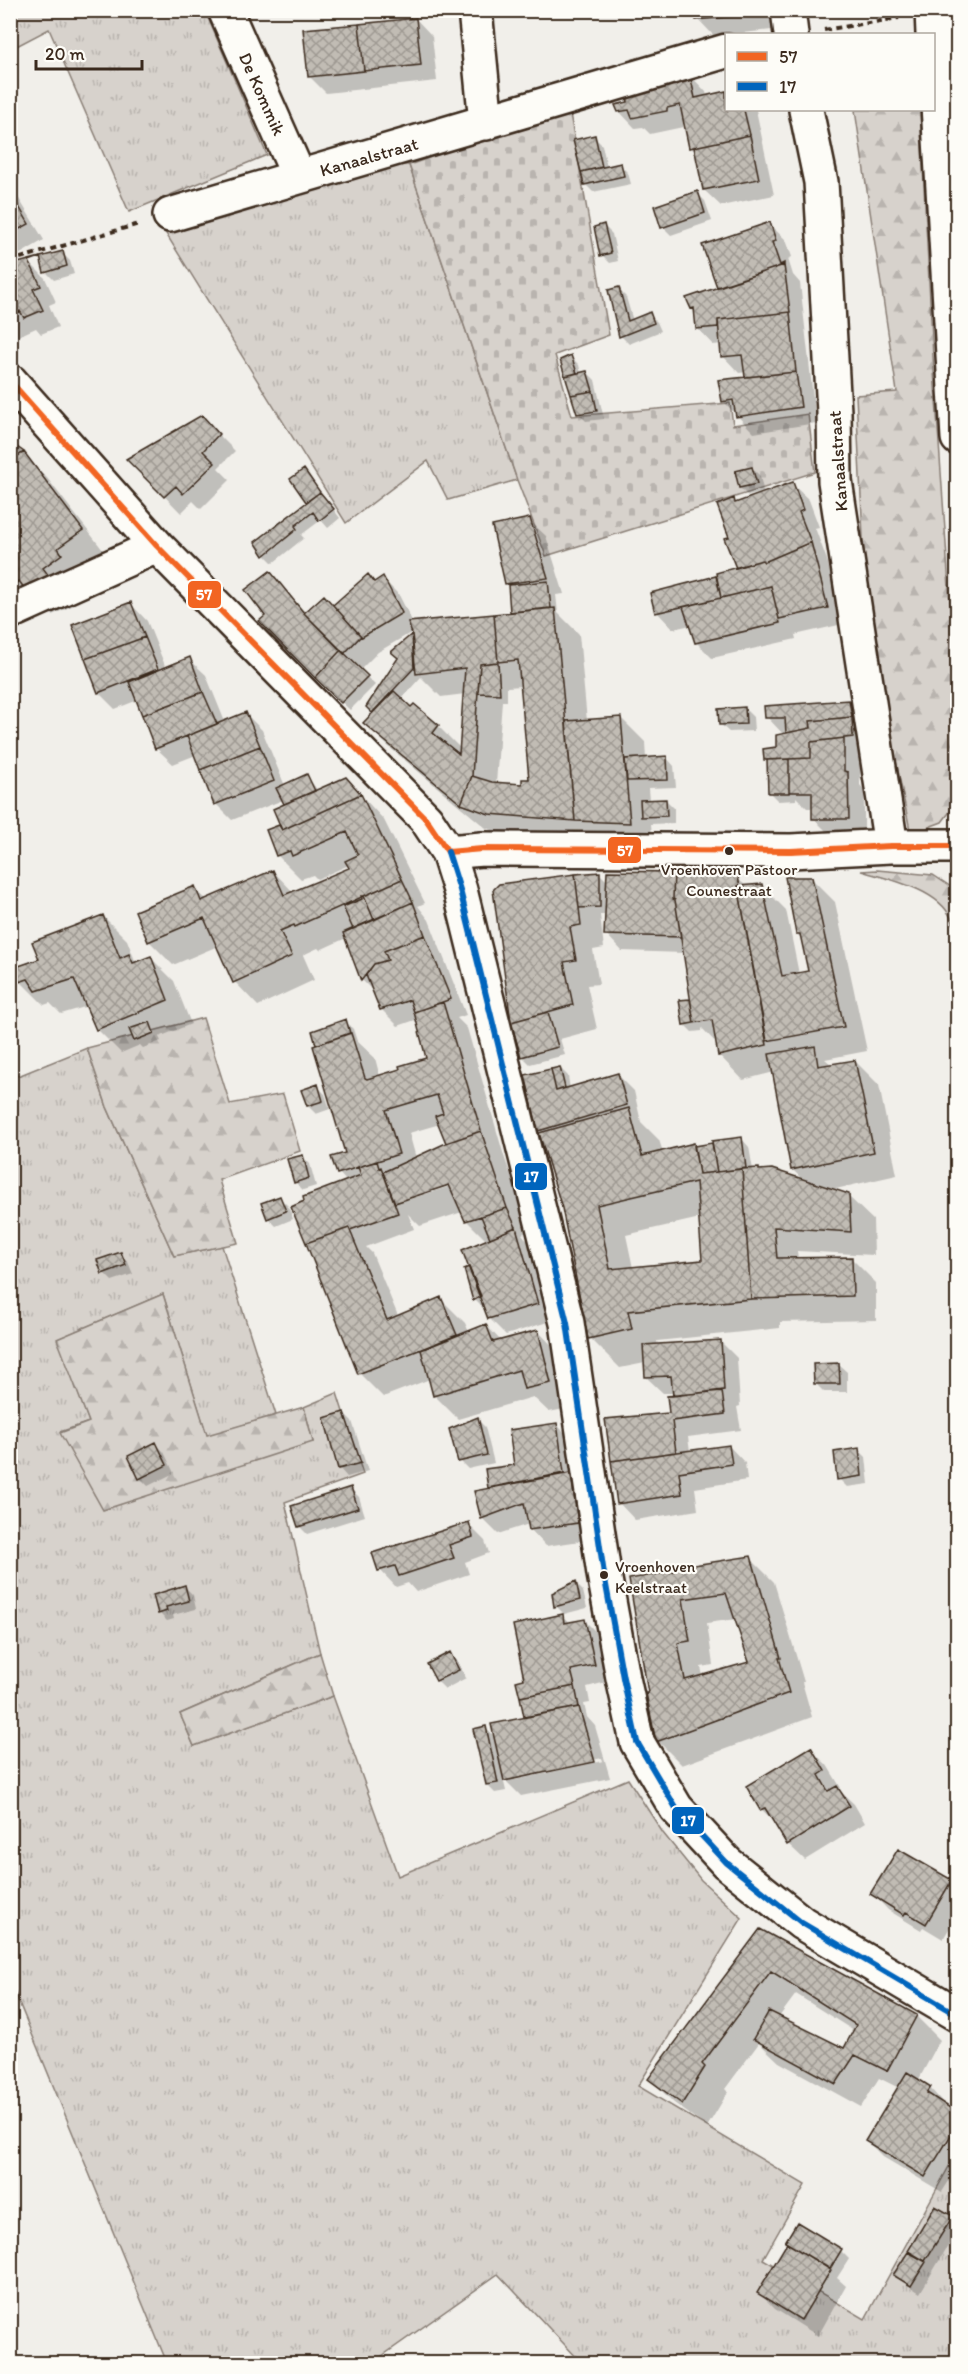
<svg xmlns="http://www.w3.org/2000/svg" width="968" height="2374" viewBox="0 0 968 2374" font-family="Itim,sans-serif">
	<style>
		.grass { fill: url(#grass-tufts); stroke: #897e75; stroke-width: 1.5 }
		.forest { fill: url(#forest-firs); stroke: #897e75; stroke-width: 1.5 }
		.cemetery { fill: url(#cemetery-stones); stroke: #897e75; stroke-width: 1.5 }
		.shadow { fill: #0003; fill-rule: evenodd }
		.building { fill: url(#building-cross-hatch); stroke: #3b2a1e; stroke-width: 1.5; fill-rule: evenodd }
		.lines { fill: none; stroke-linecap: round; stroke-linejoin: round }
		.minor-casing { stroke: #3b2a1e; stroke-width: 38 }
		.path { stroke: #3b2a1e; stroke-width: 4; stroke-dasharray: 6 4.5; stroke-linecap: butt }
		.minor { stroke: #fdfcf7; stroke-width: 33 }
		.bus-1-casing { stroke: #fdfcf7; stroke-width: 10 }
		.bus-2-casing { stroke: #fdfcf7; stroke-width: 10 }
		.bus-1 { stroke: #f26522; stroke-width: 6 }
		.bus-2 { stroke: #0065bd; stroke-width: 6 }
		.bus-dot { fill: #3b2a1e; stroke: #fdfcf7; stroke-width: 2 }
		.labels { text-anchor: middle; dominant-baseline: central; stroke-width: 4.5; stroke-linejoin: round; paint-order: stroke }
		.bus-label { font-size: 16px; fill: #3b2a1e; stroke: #fdfcf7 }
		.street-label { font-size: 18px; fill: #3b2a1e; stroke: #fdfcf7 }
		.line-badge { stroke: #fdfcf7; stroke-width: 2 }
		.badge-label { font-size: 16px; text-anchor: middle; font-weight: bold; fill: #fff }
	</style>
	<defs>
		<pattern id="grass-tufts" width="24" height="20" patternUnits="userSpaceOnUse" patternTransform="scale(1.5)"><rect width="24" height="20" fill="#d7d2cc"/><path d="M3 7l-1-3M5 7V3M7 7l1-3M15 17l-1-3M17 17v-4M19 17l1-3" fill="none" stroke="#b9b4af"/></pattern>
		<pattern id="forest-firs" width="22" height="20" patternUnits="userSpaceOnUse" patternTransform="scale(1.5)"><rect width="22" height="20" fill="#d7d2cc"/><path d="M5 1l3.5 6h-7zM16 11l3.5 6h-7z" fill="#b9b4af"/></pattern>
		<pattern id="cemetery-stones" width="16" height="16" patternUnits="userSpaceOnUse" patternTransform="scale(1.5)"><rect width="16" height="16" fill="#d7d2cc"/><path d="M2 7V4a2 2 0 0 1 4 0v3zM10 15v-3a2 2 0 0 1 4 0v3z" fill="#b9b4af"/></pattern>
		<pattern id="building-cross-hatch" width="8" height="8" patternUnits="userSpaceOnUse" patternTransform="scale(1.5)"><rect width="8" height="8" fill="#c1bcb4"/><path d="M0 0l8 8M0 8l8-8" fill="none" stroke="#9e9992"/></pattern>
	</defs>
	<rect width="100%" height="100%" fill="#f1efea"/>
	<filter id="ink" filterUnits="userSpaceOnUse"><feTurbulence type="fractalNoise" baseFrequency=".0167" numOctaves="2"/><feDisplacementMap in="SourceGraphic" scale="12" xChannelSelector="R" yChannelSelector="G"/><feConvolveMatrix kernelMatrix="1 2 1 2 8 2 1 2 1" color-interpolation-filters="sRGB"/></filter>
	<g filter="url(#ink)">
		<path class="grass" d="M11 10 205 11 267 155 129 212 49 29 11 49Z
			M945 11H957V200Z
			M376 164 409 165 517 480 448 500 428 461 346 523 160 224Z
			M87 1048 107 1107 174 1256 222 1246 276 1415 207 1436 163 1294 58 1339 89 1422 60 1432 313 1442 304 1407 337 1393 363 1474 285 1502 320 1653 180 1714 194 1746 333 1696 398 1876 628 1779 663 1833 701 1880 742 1918 638 2086 805 2185 763 2259 865 2319 957 2152V2363H582L498 2274 372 2363H167L11 1983 10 1058 18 1076Z"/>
		<path class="forest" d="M855 110H920L933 357 957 703 958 801 942 822 918 831 910 830 867 618 856 395 897 392Z
			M877 870 933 875 957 891V941C956 934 955 925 951 918 938 889 888 879 861 871Z
			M203 1018 230 1104 283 1094 300 1151 219 1180 238 1243 174 1256 107 1107 87 1048Z
			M163 1294 207 1435 304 1407 313 1442 103 1510 60 1433 89 1422 57 1339Z
			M320 1653 333 1696 194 1746 180 1714Z"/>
		<path class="cemetery" d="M569 108 609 335 555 355 572 416 730 403 733 425 808 414 815 472 546 556 517 480 409 165Z"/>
		<path class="shadow" d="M697 10H770L772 30 714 36 698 19Z
			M416 19 432 36 437 81 326 93 309 76Z
			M690 75 706 92 707 97 726 93V110H756L774 195 721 206 704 190 697 153 691 148 686 124H683V127L650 134 643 127 635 128 619 111 630 103Z
			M594 137 602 145 607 167 620 165 628 173 631 184 593 192 585 184 575 141Z
			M10 184 44 240 10 260Z
			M697 193 705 201 712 221 671 235 663 227Z
			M769 224 786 240 792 257 788 259 793 275 800 283 816 423 754 433 723 401 747 379 746 372 739 373 723 356 722 344 713 345 697 328 695 312 692 309 719 288 704 246Z
			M604 226 612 234 618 261 610 263 602 255Z
			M62 253 70 261 74 274 54 280 46 272Z
			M28 261 45 278 56 302 49 305 58 327 41 334 36 328 14 338 10 334V267Z
			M618 289 626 297 633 321 649 314 657 322 661 331 629 344 621 336Z
			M571 357 579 365 581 374 587 372 595 380 604 419 586 421 578 413 561 361Z
			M218 434 235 451 218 468 230 480 201 509 193 501 181 513 128 459Z
			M10 443 47 478 106 554 66 593 74 605 52 615 42 605 10 620Z
			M752 468 760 476 764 494V492L748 496 740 488Z
			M304 471 340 518 328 528 321 520 301 535 304 538 273 563 265 555 308 502 292 480Z
			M792 484 809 500 819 527 815 528 827 560 843 624 795 635 796 639 712 658 696 642 691 625 673 629 657 612 652 594 738 569 731 538 734 500 737 504Z
			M529 520 546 536 564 594 556 595 558 613 579 634 587 721 621 718 645 742 646 759 666 757 674 766 676 787 648 788 649 801 666 800 674 808V823L651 824 653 846 514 837 486 828 388 746 365 723 374 713 368 707 399 658 394 652 414 635 412 632 378 652 360 670 375 685 350 710 332 693 268 616 269 573 306 613 333 607 382 578 399 595 413 623 513 614 509 587 506 583ZM421 677 441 697 465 694 461 749 438 726 411 709 401 699ZM522 686 530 780 523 786 496 784 502 701H507V687Z
			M131 604 147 621 166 668 189 659 206 675 225 722 246 714 262 730 285 786 307 776 318 791 346 779 384 820 425 903 418 906 429 920 466 1015 457 1018 467 1028 504 1156 530 1231 522 1234 532 1246 554 1320 506 1335 490 1319 485 1306 483 1308 475 1300 466 1270 471 1268 487 1241 466 1220 462 1212 420 1226 408 1214 414 1229 366 1247 372 1253 398 1316 441 1299 465 1323 469 1332 486 1325 501 1341 538 1331 561 1355 574 1407 549 1412 533 1397 458 1419 434 1395 430 1379 383 1397 359 1373 293 1208 347 1182 339 1173 347 1154 318 1044 345 1021 353 1029 357 1041 375 1058 380 1077 428 1059 418 1019 398 1026 381 1009 374 992 362 980 346 938 320 950 318 948 303 955 314 980 258 1006 235 982 218 946 173 965 149 941 194 888 207 900 273 871 294 893 351 869 349 865 317 879 313 875 301 879 277 855 279 827 284 832 286 805 283 800 232 820 216 804 196 755 173 764 156 748 138 700 115 709 99 693 74 626ZM440 1124 448 1144 416 1158 409 1133ZM456 1181 457 1184 407 1200V1197Z
			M849 702 865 719 869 753 860 754V785L864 790V835H830L814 819V808H807L796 797V800L778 801 770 793 769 763 765 759 777 748 784 735 767 717Z
			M745 709 753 717 754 731 729 732 720 724Z
			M600 874 608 882 731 877 737 878 747 887 762 886 786 910 799 974 809 972 802 939 797 934 811 878 835 902 867 1051 825 1059 832 1065 855 1061 879 1085 897 1175 831 1190 848 1196 873 1220 874 1255 797 1251 798 1259H852L876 1283V1320L780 1322V1328L657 1341 658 1345 721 1342 737 1358 740 1406 737 1407 741 1430 688 1437 690 1452 729 1446 745 1463 747 1480 695 1488 698 1510 635 1520 619 1503 607 1421 671 1414 674 1393H663L646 1377 645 1363 620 1368 590 1338 563 1208 543 1134 539 1130 560 1068 568 1076 570 1089 618 1075 634 1091 641 1122 659 1140 663 1152 741 1138 749 1147 753 1170 805 1182 792 1169 774 1072 743 1080 720 1056 718 1045 702 1028V1031L692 1032 684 1024 690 1001 693 1004 685 953 622 951 606 934 607 915H600L604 948 593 950 599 984 587 985 597 1029 560 1039 565 1055 530 1064 522 1056 513 1022 495 891 499 885ZM700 1218 703 1262 633 1268 626 1235Z
			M103 916 127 940 136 963 150 957 174 981 191 1024 159 1037 161 1041 143 1048 140 1045 121 1053 97 1029 88 1006 61 1014 50 1003 44 1005 20 981 41 960Z
			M317 1086 325 1094 330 1109 316 1114 308 1106Z
			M302 1156 310 1164 316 1186 303 1190 295 1182Z
			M280 1198 288 1206 293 1219 276 1226 268 1218Z
			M120 1254 128 1262 133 1274 112 1281 104 1273Z
			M838 1364 847 1372V1392H824L816 1384Z
			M344 1413 352 1421 368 1471 347 1477 339 1468Z
			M477 1419 485 1427 494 1463 468 1469 460 1461Z
			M556 1424 573 1441 594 1539 546 1546 530 1529 529 1524 498 1534 482 1518 489 1490 487 1470 516 1466Z
			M156 1444 164 1452 174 1473 148 1486 140 1478Z
			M858 1449 866 1457 869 1484 847 1487 839 1479Z
			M351 1489 359 1497 365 1516 307 1534 299 1526Z
			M468 1524 485 1541 489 1553 465 1562 469 1574 416 1592 408 1583 396 1587 380 1570Z
			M750 1558 774 1582 804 1682H802L812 1717 682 1765 658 1741 631 1580ZM736 1619 750 1663 703 1676 701 1667 713 1665 707 1623Z
			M575 1583 583 1591 587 1608 564 1614 556 1606Z
			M185 1587 193 1595 196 1609 173 1615 174 1619 167 1621 159 1613Z
			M562 1616 570 1623 584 1620 601 1637 610 1681 587 1687 590 1703 584 1704 587 1717 595 1726 610 1778 521 1796 503 1778 506 1791 495 1793 487 1785 485 1728 496 1738 527 1719 525 1716V1681ZM602 1758 603 1761 515 1780V1777Z
			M450 1654 458 1662 466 1678 445 1689 437 1681Z
			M810 1749 827 1765 841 1788 838 1789 854 1804 865 1823 805 1860 788 1844 777 1824 761 1809Z
			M951 1881 958 1888V1914L943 1939 923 1927 921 1930 888 1910 872 1893Z
			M761 1931 916 2016 940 2040 918 2081 930 2088 946 2106 958 2114V2167L942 2192 883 2157 867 2141 899 2088 879 2078 861 2107 779 2062 759 2043 725 2089 728 2092 707 2127 674 2103 650 2079ZM796 1994 854 2031 845 2050 779 2017Z
			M936 2208 952 2217 958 2223V2229L920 2293 903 2282 895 2274Z
			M789 2243 841 2251 849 2259 837 2278 846 2286 818 2336 775 2309 759 2293Z"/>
		<path class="building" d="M695 10H756V14L696 20Z
			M416 18 421 65 364 71 359 24Z
			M359 24 364 71 308 77 303 29Z
			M690 74 695 98 726 91V110H744L750 135 689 148 680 105 667 108V111L632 118 629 110 618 112 615 105 628 102 626 93Z
			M595 135 602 167 581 172 573 140Z
			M750 135 759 179 703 190 694 147Z
			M621 163 624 176 584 185 581 172Z
			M10 191 29 224 10 234Z
			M698 191 705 213 661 228 654 206Z
			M770 222 776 241 772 242 780 265 784 263V265L717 287 702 245Z
			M604 224 611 253 600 256 594 227Z
			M63 251 67 266 44 273 40 257Z
			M40 257 29 261 41 286 33 289 43 310 24 318 20 311 10 316V265Z
			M784 265 790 312 718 320V327L696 329 694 308 691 309 686 298Z
			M619 287 628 321 650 312 654 323 619 337 608 290Z
			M790 312 796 372 745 377 742 355 721 357 718 320Z
			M571 355 577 373 565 376 560 360Z
			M587 371 593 391 571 395 565 376Z
			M796 372 801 407 736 417 733 400 722 402 718 380Z
			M593 391 597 411 577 414 571 395Z
			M202 415 219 434 203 451 215 463 183 494 176 486 164 497 126 459Z
			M10 442 24 452 10 461Z
			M24 452 83 530 58 548 62 554 43 568 52 580 27 592 19 581 10 585V461Z
			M752 467 757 484 739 488 735 471Z
			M304 469 320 492 306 502 290 479Z
			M793 482 803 510 799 512 811 542 764 562 762 560 736 568 724 538 729 537 717 505 734 498 735 503Z
			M320 492 334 509 319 521 313 512 295 526 297 529 264 556 255 542Z
			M530 518 548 578 505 584 492 526Z
			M811 542 828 608 779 619 771 586 721 598 716 573 762 560 764 562Z
			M270 571 304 613 341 650 315 678 259 621 265 616 245 590Z
			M368 574 374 582 383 576 402 613 362 637 333 605Z
			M716 576 721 598 655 613 650 593Z
			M548 581 551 608 510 612 508 585Z
			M771 586 780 623 695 643 683 607Z
			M324 595 361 636 344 654 304 613Z
			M131 602 145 637 85 659 72 625Z
			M555 608 575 821 489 814 461 804 472 776 492 782 522 784V779H529L518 660 498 662 494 614Z
			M494 614 498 662 480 664 472 776 461 804 363 723 394 691 411 707 414 704 439 725 433 733 459 754 465 668 416 674 412 634 408 622Z
			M412 634 414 668 372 713 366 707 398 658 391 652Z
			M145 637 158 669 98 693 85 659Z
			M341 650 368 676 341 703 315 678Z
			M190 657 203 692 142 715 129 682Z
			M498 662 500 694 478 693 480 664Z
			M203 692 217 724 155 749 142 715Z
			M849 700 852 717 810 721 811 728 786 733 785 718H765L764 706Z
			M745 707 746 724 719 725 718 709Z
			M246 712 260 746 200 770 187 736Z
			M621 717 630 823 575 821 566 721Z
			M852 717 853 737 811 742V758L764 760 763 749 776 747V735L811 728 810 721Z
			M844 738V771L848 772 849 819H812V792H789V759L811 758V742Z
			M260 746 274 781 214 805 200 770Z
			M667 756 668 780 627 781 625 759Z
			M789 759V793H768L767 760Z
			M307 774 315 791 284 804 276 788Z
			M346 777 361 794 282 830 273 809Z
			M361 794 402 879 295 927 294 925 280 931 292 956 233 983 204 918 148 942 135 911 195 886 201 901 273 870 284 895 349 868 345 861 358 855 347 832 292 856 290 851 276 856 266 830 279 825 282 830Z
			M666 799 667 816 641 817 640 800Z
			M607 871 674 872 673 899 675 900 681 937 604 935Z
			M600 872V907L579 908 575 874Z
			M674 872 730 874V876H738L740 887 738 886 767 1045 718 1056 712 1020 694 1023 675 900 673 899Z
			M575 874 581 925 570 927 576 960 564 962 573 1005 511 1022 493 890 499 884Z
			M785 877H812L844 1027 767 1041 738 886 762 884 782 976 808 971 800 934H796Z
			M402 879 413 902 374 920 364 896Z
			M361 896H364L374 920 353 929 343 907 362 899Z
			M413 902 425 935 384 951 388 960 374 964 361 981 343 933Z
			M103 915 120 958 129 954 133 963 151 956 168 1000 96 1030 74 979 36 991 28 979 19 982 13 968 39 959 32 942Z
			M425 935 451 999 414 1012 410 1000 380 1010 366 975 374 964 388 960 384 951Z
			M690 999 694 1023 683 1025 679 1000Z
			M443 1002 481 1131 446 1143 435 1116 443 1113 437 1095 386 1110 399 1154 337 1174 331 1157 345 1153 313 1046 351 1033 365 1078 367 1079 400 1069 399 1066 426 1058 414 1012Z
			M548 1012 558 1047 521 1057 511 1022Z
			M346 1019 350 1033 316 1045 312 1031Z
			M150 1022 154 1033 134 1041 129 1029Z
			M815 1046 818 1066 855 1060 874 1152 791 1170 769 1054Z
			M560 1067 565 1088 556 1091 551 1069Z
			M551 1069 556 1091 618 1073 627 1105 538 1131 525 1075Z
			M318 1084 323 1101 307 1106 301 1090Z
			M629 1108 642 1156 694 1143 699 1174 742 1169 751 1299 628 1311 632 1329 588 1339 562 1208 539 1133ZM696 1182 702 1260 610 1269 597 1205Z
			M481 1131 507 1208 465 1221 449 1185 395 1203 383 1172 446 1143Z
			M742 1137 746 1168 717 1172 712 1141Z
			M712 1143 717 1172 699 1174 694 1146Z
			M303 1155 309 1178 294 1183 287 1159Z
			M377 1161 379 1168 381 1167 398 1213 350 1230 349 1228 306 1243 291 1207 304 1201 303 1197 361 1175 358 1167Z
			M759 1168V1170L772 1169 849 1194 851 1232 774 1227 777 1258 852 1257 853 1296 751 1299 742 1169Z
			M280 1196 286 1211 267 1219 261 1203Z
			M507 1208 516 1227 490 1238 481 1216Z
			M516 1227 538 1304 488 1319 462 1250Z
			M349 1228 387 1320 441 1297 457 1335 358 1374 306 1243Z
			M121 1252 126 1265 102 1274 97 1260Z
			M469 1267 481 1296 473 1301 464 1269Z
			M486 1324 493 1342 538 1330 551 1383 524 1389 519 1370 433 1396 421 1350Z
			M721 1340 724 1390 673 1396 671 1376 645 1377 643 1345Z
			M839 1363 840 1384H814L813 1364Z
			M722 1391 725 1414 672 1421 676 1452 611 1461 605 1419 669 1413 667 1396Z
			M344 1412 361 1463 338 1469 324 1418Z
			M478 1417 487 1455 458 1462 449 1429Z
			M557 1423 564 1473 488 1488 485 1469 514 1465 509 1430Z
			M156 1442 167 1465 139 1479 128 1456Z
			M729 1445 732 1464 679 1472 682 1494 617 1504 611 1461Z
			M859 1448 862 1476 837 1480 834 1452Z
			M571 1473 578 1523 529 1530 524 1503 481 1519 474 1491Z
			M351 1487 358 1508 298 1527 291 1506Z
			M469 1522 473 1537 449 1545 454 1558 399 1576 395 1566 378 1571 372 1553Z
			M751 1556 781 1658H779L789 1693 656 1742 646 1693H648L629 1579 675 1571V1568ZM726 1593 749 1662 685 1680 678 1643 690 1641 683 1599Z
			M576 1581 580 1600 554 1607 552 1593Z
			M185 1585 189 1601 166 1607 167 1611 158 1614 153 1595Z
			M563 1614 564 1623 585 1619 595 1665 571 1670 575 1686 520 1697 516 1681 524 1679 513 1625Z
			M450 1652 459 1670 436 1681 427 1664Z
			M575 1686 579 1707 524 1717 520 1697Z
			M579 1707 595 1762 504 1781 491 1724Z
			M486 1726 498 1783 486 1785 473 1729Z
			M811 1747 825 1771 819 1775 828 1791 837 1786 850 1806 787 1845 765 1808 760 1810 746 1786Z
			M898 1849 952 1880 926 1924 906 1912 904 1915 870 1894Z
			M760 1929 917 2015 887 2071 855 2055 836 2084 753 2039 769 2011 844 2048 856 2025 771 1971 702 2064 705 2067 682 2104 648 2079Z
			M907 2072 931 2087 927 2093 958 2113V2124L925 2177 865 2141Z
			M935 2206 953 2216 925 2261 908 2251Z
			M797 2222 842 2249 830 2269 785 2242Z
			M787 2243 831 2270 801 2320 757 2293Z
			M908 2252 926 2262 911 2286 893 2275Z"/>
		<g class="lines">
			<defs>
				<path id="minor" d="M225 10 299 177
					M475 10 486 123
					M788 10 791 34
					M932 10 933 34
					M934 39 958 438
					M806 110 821 182 834 412 835 481 891 846
					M170 215 726 51
					M10 381 157 546 426 819 448 852 482 849 791 851 891 846H958
					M10 612 157 546
					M448 852 460 890 567 1323 604 1574 623 1678 637 1742 676 1808 727 1863 802 1923 958 2015"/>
			</defs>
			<use href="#minor" class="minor-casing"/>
			<path class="path" d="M824 30 899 18
				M10 261 139 224"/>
			<use href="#minor" class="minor"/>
			<defs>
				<path id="bus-1" d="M10 381 157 546 426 819 448 852 482 849 791 851 891 846H958"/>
				<path id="bus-2" d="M448 852 460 890 567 1323 604 1574 623 1678 637 1742 676 1808 727 1863 802 1923 958 2015"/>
			</defs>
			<use href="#bus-1" class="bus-1-casing"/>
			<use href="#bus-2" class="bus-2-casing"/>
			<use href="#bus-1" class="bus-1"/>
			<use href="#bus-2" class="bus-2"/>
		</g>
	</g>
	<g class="bus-dot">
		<circle cx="729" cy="851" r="5"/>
		<circle cx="604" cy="1575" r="5"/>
	</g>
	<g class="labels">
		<g class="bus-label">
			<text x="729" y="869">Vroenhoven Pastoor<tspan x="729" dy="21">Counestraat</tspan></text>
			<text x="615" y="1566" text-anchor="start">Vroenhoven<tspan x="615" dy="21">Keelstraat</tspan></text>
		</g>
		<g class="street-label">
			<text transform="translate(262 94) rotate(66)">De Kommik</text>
			<text transform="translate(369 157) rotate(-16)">Kanaalstraat</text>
			<text transform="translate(838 461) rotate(-94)">Kanaalstraat</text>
		</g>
	</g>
	<g class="line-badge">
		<rect x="187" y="580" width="35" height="29" rx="6" fill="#f26522"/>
		<rect x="607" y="836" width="35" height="28" rx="6" fill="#f26522"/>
		<rect x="514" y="1162" width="34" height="29" rx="6" fill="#0065bd"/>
		<rect x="671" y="1806" width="34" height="29" rx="6" fill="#0065bd"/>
	</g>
	<g class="badge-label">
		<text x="204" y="600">57</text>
		<text x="625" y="856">57</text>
		<text x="531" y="1182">17</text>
		<text x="688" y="1826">17</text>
	</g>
	<rect width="968" height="2374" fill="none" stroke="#fdfcf7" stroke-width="36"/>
	<rect x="18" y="18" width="932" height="2338" fill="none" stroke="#3b2a1e" stroke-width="2" filter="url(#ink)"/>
	<rect x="725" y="33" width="210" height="78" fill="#fdfcf7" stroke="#afa8a0" stroke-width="1.5"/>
	<rect x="737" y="52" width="30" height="9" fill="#f26522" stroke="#afa8a0" stroke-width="1.5"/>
	<text x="779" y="63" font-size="18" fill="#3b2a1e">57</text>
	<rect x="737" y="82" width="30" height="9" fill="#0065bd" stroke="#afa8a0" stroke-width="1.5"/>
	<text x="779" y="93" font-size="18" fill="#3b2a1e">17</text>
	<path d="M36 60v9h106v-9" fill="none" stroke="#3b2a1e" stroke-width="3"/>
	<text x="45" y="60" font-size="18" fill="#3b2a1e" stroke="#fdfcf7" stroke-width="4.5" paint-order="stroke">20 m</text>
</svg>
